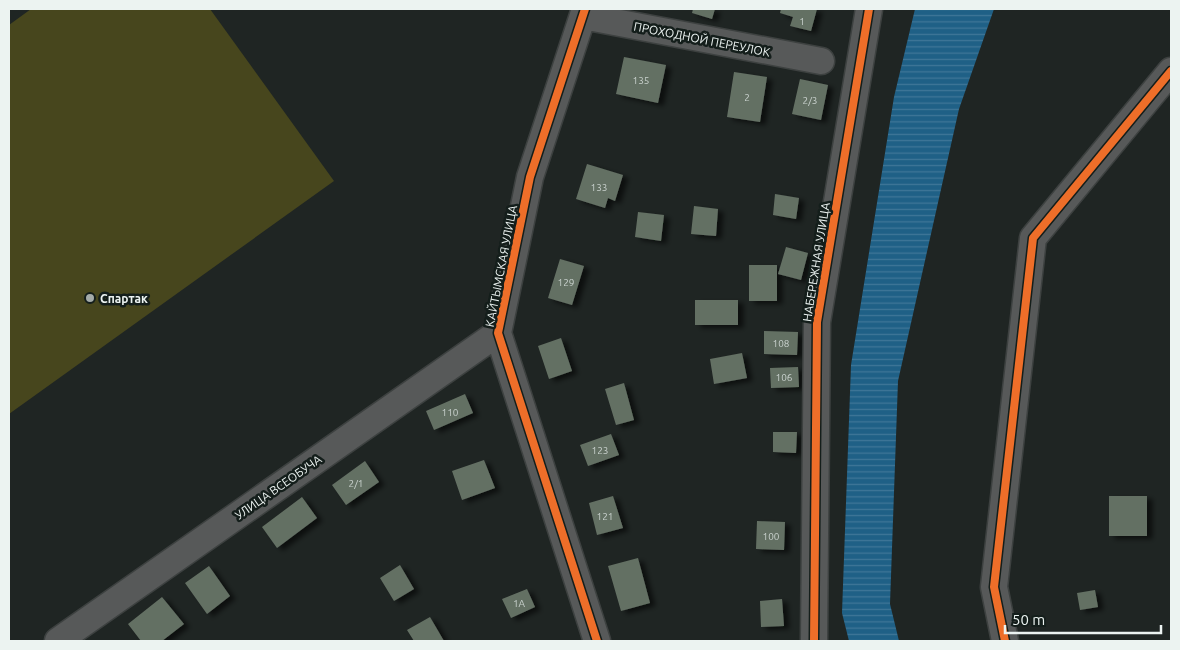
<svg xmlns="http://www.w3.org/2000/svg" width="1180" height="650" viewBox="0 0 1180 650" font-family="Ubuntu,sans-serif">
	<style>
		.grass { fill: #47461d }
		.water { fill: url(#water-rules) }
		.building { fill: #647064; filter: url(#shadow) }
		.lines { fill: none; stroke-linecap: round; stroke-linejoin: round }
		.minor-casing { stroke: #3d4140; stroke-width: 29 }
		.minor { stroke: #575959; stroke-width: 26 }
		.cycleway-casing { stroke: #141e1b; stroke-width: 11 }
		.cycleway { stroke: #ee6e29; stroke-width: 8 }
		.poi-dot { fill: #a4aba9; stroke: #141e1b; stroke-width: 2 }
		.labels { text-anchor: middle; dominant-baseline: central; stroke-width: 5; stroke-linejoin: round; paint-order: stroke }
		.number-label { font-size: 10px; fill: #cad2ce }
		.street-label { font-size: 12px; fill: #ecf3f1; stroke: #141e1b }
		.poi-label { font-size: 12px; font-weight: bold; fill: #ecf3f1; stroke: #141e1b; text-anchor: start }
	</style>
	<defs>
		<pattern id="water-rules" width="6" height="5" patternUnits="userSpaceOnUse" patternTransform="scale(1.25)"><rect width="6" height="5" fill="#1f6086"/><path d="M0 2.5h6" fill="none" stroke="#407798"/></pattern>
		<filter id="shadow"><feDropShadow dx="5.5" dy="3" stdDeviation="2.5" flood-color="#0009"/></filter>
	</defs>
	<rect width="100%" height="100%" fill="#1f2523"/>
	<path class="grass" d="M31 9H210L334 181 9 414V25Z"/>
	<path class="water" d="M915 9H994L959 109 898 381 890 604 899 641H849L842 613 851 365 894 97Z"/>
	<path class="building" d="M693 9H715L712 19 692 13Z
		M781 9H817L811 31 790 26 793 17 780 13Z
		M624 57 666 65 658 103 616 94Z
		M734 72 767 77 760 122 727 117Z
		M800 79 828 85 821 120 792 114Z
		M587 164 623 175 615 201 608 198 605 208 576 199Z
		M775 194 799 198 796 219 773 215Z
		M694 206 718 209 716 236 691 234Z
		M638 212 664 215 661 241 635 237Z
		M786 247 808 253 801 280 778 274Z
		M560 259 584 266 572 305 548 298Z
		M749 265H777V301H749Z
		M695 300H738V325H695Z
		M764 331 798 332 797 355 764 354Z
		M561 338 572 371 549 379 538 346Z
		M742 353 747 378 714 384 710 359Z
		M798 367 799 387 771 388 770 368Z
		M624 383 634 420 616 425 605 389Z
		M465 394 473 413 434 430 426 411Z
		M773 432H797L796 453 773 452Z
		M611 434 619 455 588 466 580 445Z
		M484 460 495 488 462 500 452 471Z
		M365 461 379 482 346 505 332 485Z
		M613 496 623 528 597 535 589 503Z
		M1109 496H1147V536H1109Z
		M302 497 317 518 277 548 262 527Z
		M757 521 785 522 784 550 756 549Z
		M638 558 650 603 621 611 608 566Z
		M400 565 414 589 394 601 380 578Z
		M209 566 230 596 207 614 185 583Z
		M527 589 535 607 511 618 502 599Z
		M1095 590 1098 607 1080 610 1077 593Z
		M162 597 184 624 162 641H141L128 624Z
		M782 599 784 626 761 627 760 601Z
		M430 617 444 641H414L407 630Z"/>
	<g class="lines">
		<defs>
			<path id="minor" d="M585 9 530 177 498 333 597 641
				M583 16 821 61
				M58 641 498 333
				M814 641 817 322 869 9
				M1005 641 994 587 1033 238 1171 71"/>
		</defs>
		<use href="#minor" class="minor-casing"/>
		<use href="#minor" class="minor"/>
		<defs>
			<path id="cycleway" d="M585 9 530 177 498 333 597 641
				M814 641 817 322 869 9
				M1005 641 994 587 1033 238 1171 71"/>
		</defs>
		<use href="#cycleway" class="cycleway-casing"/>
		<use href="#cycleway" class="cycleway"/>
	</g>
	<circle class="poi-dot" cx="90" cy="298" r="5"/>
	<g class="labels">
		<g class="number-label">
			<text x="802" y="21">1</text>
			<text x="641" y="80">135</text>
			<text x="747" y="97">2</text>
			<text x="810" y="100">2/3</text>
			<text x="599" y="187">133</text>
			<text x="566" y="282">129</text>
			<text x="781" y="343">108</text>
			<text x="784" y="377">106</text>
			<text x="450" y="412">110</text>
			<text x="600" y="450">123</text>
			<text x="356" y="483">2/1</text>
			<text x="605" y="516">121</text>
			<text x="771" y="536">100</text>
			<text x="519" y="603">1А</text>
		</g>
		<g class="street-label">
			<text transform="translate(702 39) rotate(11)">ПРОХОДНОЙ ПЕРЕУЛОК</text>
			<text transform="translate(816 262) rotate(-81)">НАБЕРЕЖНАЯ УЛИЦА</text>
			<text transform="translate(501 266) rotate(-79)">КАЙТЫМСКАЯ УЛИЦА</text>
			<text transform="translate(278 487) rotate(-35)">УЛИЦА ВСЕОБУЧА</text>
		</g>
		<g class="poi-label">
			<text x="100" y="298">Спартак</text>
		</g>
	</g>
	<rect width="1180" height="650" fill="none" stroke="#ecf3f1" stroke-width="20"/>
	<path d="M1005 625v8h156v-8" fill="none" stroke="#ecf3f1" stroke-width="2.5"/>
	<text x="1012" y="625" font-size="15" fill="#ecf3f1" stroke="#141e1b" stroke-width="4" paint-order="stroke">50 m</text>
</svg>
